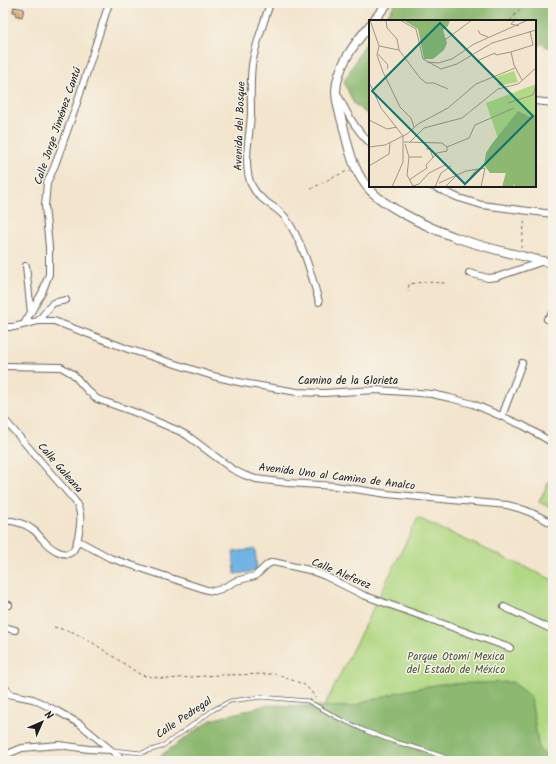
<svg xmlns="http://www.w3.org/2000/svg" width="556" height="764" viewBox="0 0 556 764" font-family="Kalam,sans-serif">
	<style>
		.green { fill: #b1d883; stroke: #667a50 }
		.forest { fill: #8cb871; stroke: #546a46 }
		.water { fill: #70b3e5; stroke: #466880 }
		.building { fill: #d29d5f }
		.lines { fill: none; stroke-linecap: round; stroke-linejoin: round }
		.lane-casing { stroke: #67625a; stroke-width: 4.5 }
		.street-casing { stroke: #67625a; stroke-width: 8 }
		.secondary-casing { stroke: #67625a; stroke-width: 10 }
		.path { stroke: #67625a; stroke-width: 1; stroke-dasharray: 3 3; stroke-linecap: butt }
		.lane { stroke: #fff; stroke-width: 3 }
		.street { stroke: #fff; stroke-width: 6 }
		.secondary { stroke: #fff; stroke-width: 8 }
		.labels { text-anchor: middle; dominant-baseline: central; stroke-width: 3; stroke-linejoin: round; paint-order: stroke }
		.street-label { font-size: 11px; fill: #1c1c1c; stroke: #f7f3e8 }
		.park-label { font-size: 11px; fill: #49543b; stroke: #f7f3e8 }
		.inset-road { fill: none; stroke: #9d9586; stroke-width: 1 }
		.view { fill: #0f766e; fill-opacity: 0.15; stroke: #0f766e; stroke-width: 2 }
		.inset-edge { fill: none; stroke: #1c1c1c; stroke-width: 2 }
	</style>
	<rect width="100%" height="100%" fill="#f7f3e8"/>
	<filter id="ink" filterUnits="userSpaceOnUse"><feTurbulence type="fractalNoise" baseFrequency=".025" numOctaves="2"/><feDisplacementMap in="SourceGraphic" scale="8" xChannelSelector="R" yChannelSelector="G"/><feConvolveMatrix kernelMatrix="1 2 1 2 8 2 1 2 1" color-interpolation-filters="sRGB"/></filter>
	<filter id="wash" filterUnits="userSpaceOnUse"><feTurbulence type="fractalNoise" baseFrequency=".012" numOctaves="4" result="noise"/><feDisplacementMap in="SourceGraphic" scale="16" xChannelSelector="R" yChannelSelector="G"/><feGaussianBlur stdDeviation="0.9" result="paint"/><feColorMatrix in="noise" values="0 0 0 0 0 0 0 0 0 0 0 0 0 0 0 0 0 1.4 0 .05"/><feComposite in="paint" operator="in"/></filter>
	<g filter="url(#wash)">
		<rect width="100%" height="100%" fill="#f3e5cd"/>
		<path class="green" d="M553 473V509L539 502Z
			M418 518 553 580V761H297Z"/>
		<path class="forest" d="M396 3H553V47H546L542 43 535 50V21H383Z
			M370 38V116L354 104 344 82 362 49Z
			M513 682 531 698 539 750 553 760V761H153L211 720 266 705 350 707 398 692 440 684Z"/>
		<path class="water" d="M255 549 257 571 235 574 233 552Z"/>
		<g id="blocks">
			<path class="building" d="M14 7 24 9 22 17 16 15V12H13Z"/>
		</g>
	</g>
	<g filter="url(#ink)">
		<use href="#blocks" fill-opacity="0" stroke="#67625a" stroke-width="1"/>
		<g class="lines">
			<defs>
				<path id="lane" d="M113 750 141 753 161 747 187 729 213 710 230 701 261 697 308 701 338 718 366 731 392 741 424 750 455 761
					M204 761 206 760"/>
				<path id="street" d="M270 3C264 23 255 45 252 65 250 81 251 98 251 114 250 135 242 167 252 186 259 201 276 206 285 217 303 242 311 273 319 302
					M3 7 5 3
					M338 95C347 113 355 129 370 143
					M535 101 553 103
					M432 186 459 198 482 205 553 214
					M26 266 31 313
					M469 273 488 278 497 277 541 262
					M547 319 553 313
					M38 321 53 303 66 300
					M24 324 42 293 49 274V247L45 206 47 183 55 165 75 109 109 3
					M3 327H14L38 321H54L128 349 213 376 243 383 297 392 323 393 377 390 432 394 450 398 473 404 524 426 553 443
					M3 366 61 367 73 374 87 390 97 399 134 412 179 431 188 436 232 469 244 475 256 479 288 483 335 486 387 494 507 505C525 509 537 514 553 524
					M502 416 522 363
					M3 418 75 501C80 509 81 515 80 525 79 532 78 543 74 549 67 561 49 547 43 540 39 536 37 532 32 529 23 523 14 520 3 521
					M77 540 110 558 207 590 214 591 221 589 236 581 255 576 268 564 273 562 309 570 325 576 363 595 510 648
					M3 604 9 605
					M504 607 553 630
					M3 627 15 630
					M3 686 11 694
					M3 693 33 699 57 711 80 724 124 761
					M3 756 22 748 59 745 89 749 110 750"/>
				<path id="secondary" d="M373 21 388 3
					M370 25C355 43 337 66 336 91 336 104 341 117 344 129 349 151 355 176 372 192 381 201 393 208 404 214 442 235 475 245 518 255 530 258 541 261 553 263"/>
			</defs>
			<use href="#lane" class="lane-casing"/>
			<use href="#street" class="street-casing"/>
			<use href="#secondary" class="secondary-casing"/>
			<path class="path" d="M510 21 525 3
				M311 189 333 177 350 170
				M521 248 525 218
				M407 291 408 292 409 284 424 282 445 283
				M54 627 73 632 93 643 141 675 166 679 218 675 275 674 303 684 311 691 315 698"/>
			<use href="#lane" class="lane"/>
			<use href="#street" class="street"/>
			<use href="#secondary" class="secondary"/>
		</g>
	</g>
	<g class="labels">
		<g class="street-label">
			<text transform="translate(58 126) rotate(-71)">Calle Jorge Jiménez Cantú</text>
			<text transform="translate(240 126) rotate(-88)">Avenida del Bosque</text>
			<text x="348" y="381">Camino de la Glorieta</text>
			<text transform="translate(60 468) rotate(49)">Calle Galeana</text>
			<text transform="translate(337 477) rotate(7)">Avenida Uno al Camino de Analco</text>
			<text transform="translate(341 574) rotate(23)">Calle Aleferez</text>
			<text transform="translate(184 718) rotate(-34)">Calle Pedregal</text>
		</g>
		<g class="park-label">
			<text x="456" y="657">Parque Otomí Mexica<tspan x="456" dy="13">del Estado de México</tspan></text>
		</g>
	</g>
	<g transform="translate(369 20)">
		<rect width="167" height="167" fill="#f3e5cd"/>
		<path d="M145 51 149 62 130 66 127 57ZM167 64V167H134L138 145 117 83Z" fill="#b1d883"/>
		<path d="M34 0H81L79 6 74 10 78 23 75 30 64 39H55L49 9ZM149 91 161 97 167 95V167H148L145 164 143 167H133L137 153H121L115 145 117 133 122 125Z" fill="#8cb871"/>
		<path class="inset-road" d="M1 0 10 26 8 35 14 52 31 87 42 98 45 107M17 0 18 8 28 19 30 30 51 58 57 63H65L79 69M31 0 47 9 54 39 72 49 88 44 123 23 167 10M146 0 142 4 150 6M109 10 111 14 119 17M76 20 103 0M10 26 30 30M142 32 145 45 153 60M9 34 19 45 18 49M58 42 69 43 83 39 105 24 159 0M109 43 110 40 126 33 127 35 142 32 164 25 161 11M0 62 12 88 34 116V142L23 167M139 83 164 75 167 65M0 100 18 109 28 107M35 122 73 123 78 127M41 122 55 108 93 98 129 69 149 64 167 48M36 124 40 137 38 155 44 166M0 127 16 125 38 114 49 104 79 88 107 64 146 48M78 127 100 118 106 105 145 88M57 129H61L64 138M40 137H53M0 146 20 134 21 122M40 160 58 148 57 145 68 133 78 131V127M70 163 97 151 116 148 112 167M41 167 50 164 60 153 78 144M66 167 72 153 82 146M76 167 88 155M94 167 108 149"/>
		<path class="view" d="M71 3 164 96 96 164 3 71Z"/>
		<rect width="167" height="167" class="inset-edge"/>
	</g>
	<rect width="556" height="764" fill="none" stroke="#f7f3e8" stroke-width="16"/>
	<g transform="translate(42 722) rotate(45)" stroke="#f7f3e8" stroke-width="3" paint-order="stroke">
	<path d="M0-3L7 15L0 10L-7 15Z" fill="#1c1c1c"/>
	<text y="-6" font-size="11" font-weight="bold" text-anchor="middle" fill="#1c1c1c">N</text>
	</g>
</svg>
